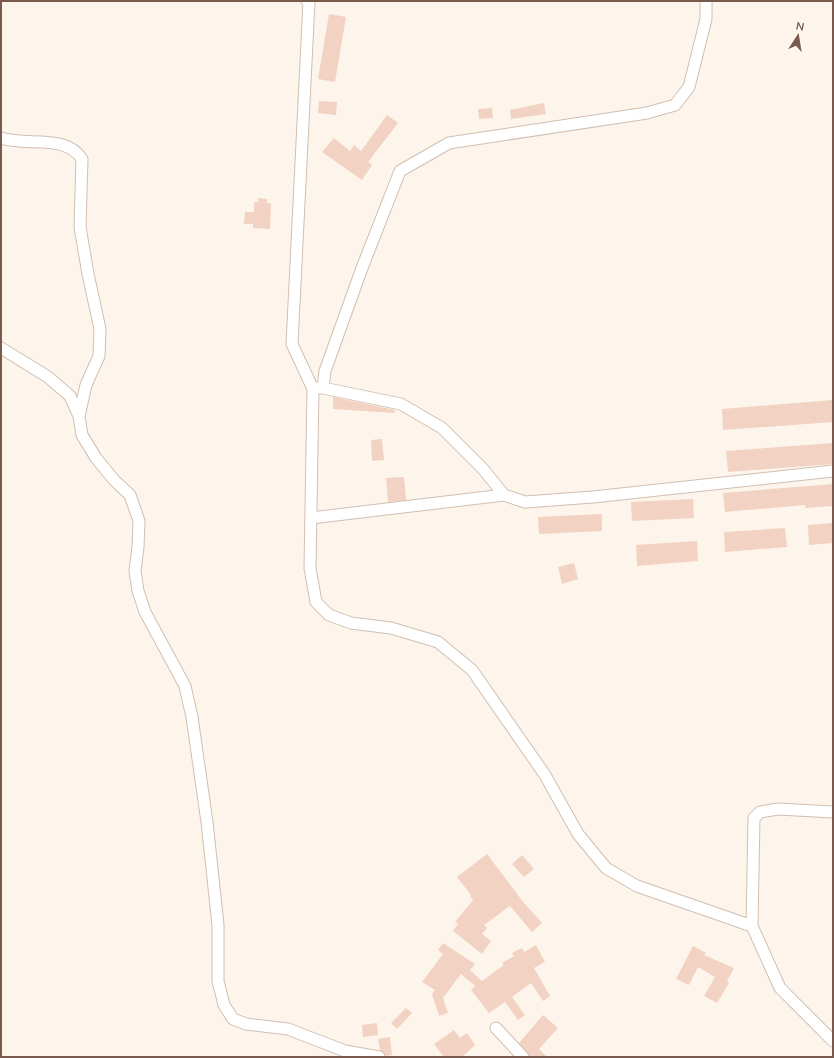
<svg xmlns="http://www.w3.org/2000/svg" width="834" height="1058" viewBox="0 0 834 1058" font-family="Mulish,sans-serif">
	<style>
		.building { fill: #f2d2c2 }
		.lines { fill: none; stroke-linecap: round; stroke-linejoin: round }
		.street-casing { stroke: #d2beb2; stroke-width: 13 }
		.street { stroke: #fff; stroke-width: 11 }
	</style>
	<rect width="100%" height="100%" fill="#fdf5eb"/>
	<path class="building" d="M329 14 346 17 335 82 318 79Z
		M319 101 337 102 336 115 318 113Z
		M544 103 546 114 511 119 510 110Z
		M492 108 493 118 479 119 478 109Z
		M387 115 398 123 368 162 372 165 362 180 322 152 334 138 350 151 354 145 361 151Z
		M258 198 267 199V203H271L270 229 253 228V224H244L245 212H254V202H258Z
		M333 397 395 410V413L333 409Z
		M833 400V422L723 430 722 409Z
		M382 439 384 460 372 461 371 440Z
		M833 443V464L728 472 726 451Z
		M404 477 406 500 388 502 386 478Z
		M833 484V506L805 508V505L725 512 723 493Z
		M693 499 694 518 632 521 631 502Z
		M602 514V531L539 534 538 517Z
		M833 523V543L809 545 808 525Z
		M785 528 787 547 725 552 724 532Z
		M697 541 698 561 637 566 636 545Z
		M574 563 578 579 562 584 558 567Z
		M487 854 524 903 542 923 532 932 510 906 484 925 487 928 482 934 491 941 482 954 453 931 458 924 455 922 473 900 470 896 471 895 457 877Z
		M522 855 534 869 524 877 512 864Z
		M443 943 475 964 470 970 482 981 504 965 502 963 514 956 512 953 522 948 524 952 536 945 545 962 534 968 550 996 543 1001 531 983 512 997 525 1015 518 1020 505 1002 489 1013 471 990 475 986 461 974 443 998 448 1013 439 1016 432 994 435 990 422 982 443 954 438 950Z
		M693 946 706 953 704 955 734 968 727 981 729 983 717 1003 704 996 715 977 698 967 689 985 676 979Z
		M406 1008 412 1013 397 1029 391 1023Z
		M543 1015 558 1028 539 1049 547 1057H531L519 1043Z
		M377 1023 378 1035 363 1037 362 1025Z
		M454 1030 460 1038 467 1033 475 1045 462 1057H444L434 1044Z
		M390 1037 392 1055 386 1056 380 1050 378 1039Z"/>
	<g class="lines">
		<defs>
			<path id="street" d="M307 1 309 2 292 344 313 389 310 568 316 602 329 615 351 623 391 628 438 642 472 670 545 775 578 834 606 868 637 886 752 926 780 988 833 1041
				M1 138C27 147 65 133 82 159L80 227 88 274 100 329 99 356 86 385 79 416
				M1 348 48 377 70 396 79 416 82 435 96 458 114 480 130 495 139 521 138 547 135 571 138 591 145 612 185 686 192 717 207 822 218 925V981L224 1005 233 1019 246 1024 288 1029 345 1051 379 1057
				M316 388H323L401 404 442 428 483 469 504 495 525 502 593 497 833 471
				M323 388 325 371 362 268 400 171 449 143 647 113 675 105 689 87 706 19V1
				M311 518 504 495
				M752 926 754 818 760 812 778 809 833 812
				M496 1028 523 1057"/>
		</defs>
		<use href="#street" class="street-casing"/>
		<use href="#street" class="street"/>
	</g>
	<rect width="834" height="1058" fill="none" stroke="#795a4d" stroke-width="4"/>
	<g transform="translate(798 36) rotate(12)" stroke="#fff9f2" stroke-width="3" paint-order="stroke">
	<path d="M0-3L7 15L0 10L-7 15Z" fill="#795a4d"/>
	<text y="-6" font-size="11" font-weight="bold" text-anchor="middle" fill="#795a4d">N</text>
	</g>
</svg>
